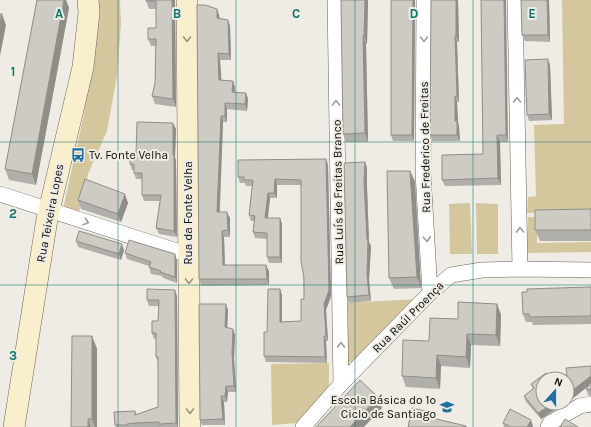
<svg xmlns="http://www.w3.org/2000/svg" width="591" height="427" viewBox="0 0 591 427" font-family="Karla,sans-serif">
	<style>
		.green { fill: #d5c79d }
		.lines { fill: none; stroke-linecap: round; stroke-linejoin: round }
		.street-casing { stroke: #66645e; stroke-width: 16 }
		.secondary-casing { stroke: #66645e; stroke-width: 22 }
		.street { stroke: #fff; stroke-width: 15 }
		.secondary { stroke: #faefcd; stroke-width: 21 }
		.wall { fill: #b0afa9 }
		.shaded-wall { fill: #908e89 }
		.building { fill: #cdcbc4; stroke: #908e89 }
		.oneway { stroke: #9b957f }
		.oneway2 { stroke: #9e9e9d }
		.grid { fill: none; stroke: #0f766e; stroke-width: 1; stroke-opacity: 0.55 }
		.labels { text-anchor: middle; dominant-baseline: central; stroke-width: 4; stroke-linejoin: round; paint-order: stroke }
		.street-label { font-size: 12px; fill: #0d0d0a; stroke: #eeece4 }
		.poi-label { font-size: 12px; fill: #0d0d0a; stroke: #eeece4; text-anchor: start }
		.grid-label { font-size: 13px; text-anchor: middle; font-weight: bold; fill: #0f766e; stroke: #eeece4; stroke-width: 4; stroke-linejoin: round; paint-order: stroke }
	</style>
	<rect width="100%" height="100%" fill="#eeece4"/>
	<path class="green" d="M94 0H120L121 24 117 76 107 131 88 174 78 216 63 209 84 114 91 59Z
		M562 0H591V212L527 213 528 197 536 196 534 125 564 124Z
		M470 203 472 254H450L449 204Z
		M476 203 498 204V254H477Z
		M528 217H537V243L591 242V252L527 253Z
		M418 299 363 358 346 363 345 303Z
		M329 363V383L327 392 298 423 272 425 271 364Z"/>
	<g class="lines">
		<defs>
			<path id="street" d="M335 0 341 384
				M424 0 423 173 430 293
				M515 0 520 269
				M0 194 189 255
				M303 427 341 384 430 293 451 275 482 270 520 269 591 270
				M548 427 550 423 580 406 591 404"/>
			<path id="secondary" d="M187 0 190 427
				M14 427 47 219 83 67 89 13 88 0"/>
		</defs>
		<use href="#street" class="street-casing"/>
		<use href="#secondary" class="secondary-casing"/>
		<use href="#street" class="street"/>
		<use href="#secondary" class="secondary"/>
	</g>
	<path class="wall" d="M37 0H66L69 8 36 185 9 180 5 169Z
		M175 0 176 107 155 104 152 96 155 83 156 46H151L148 39 156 28V9H149L146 1Z
		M341 0H368L367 44H366L368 142H346L343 134Z
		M391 0H415L414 141H393L391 135Z
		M431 0H458L459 42H457L459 102H457L458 122 459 127 460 141H432L430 135Z
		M481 0 508 142H500L501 185 445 186 442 180 483 154Z
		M521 0H549L550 42 525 41 522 35Z
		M217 9 219 15 220 19 228 20 230 26 231 60H220L221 80 233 81 235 88V92L246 93 248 99 247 111 227 109V122H223L220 212 230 218V237H224L225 265 269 271V285L201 286 199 279Z
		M550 65 552 120 529 121 527 115Z
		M176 129 175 157 176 161 177 237 159 234 156 228 160 201H144L142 195V179H136L134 173V170H132L130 164 136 154Z
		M326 159 328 165 331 296 326 310 328 341H326L327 363 266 362 264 356 267 332 280 289 282 295V322L301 321 304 299 301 185H277V198H270L268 218H280L282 224V263H269L267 257V239L255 238 253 232 254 221H251L249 215 252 186H246L245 183H240L238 177Z
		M365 162 367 168V187L369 242 371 246 369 280 371 301 349 303 347 297Z
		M410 171 415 182 421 288 394 289 389 278Z
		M78 200 128 203 121 222 81 209Z
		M591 209V241H540L535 230Z
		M76 241 124 250 121 260 78 247Z
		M125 253 177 261V283L163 278 162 276 151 274 149 267V266L127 259Z
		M591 287V324L533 325 532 322H526L523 314Z
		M177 296 178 427H116L115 425 135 411 137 415 158 407V363L156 357V339H154L152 333 158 321 159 306H149L147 300Z
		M497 304 501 315 500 346 471 345 470 368 441 366 440 389 406 387 402 376 429 341 458 319Z
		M228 310 227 328 233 329 235 335 234 358 236 392H228L227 402H224L225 425H202L200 420Z
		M92 336 97 349V427H71Z
		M591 366V396L588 395 586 389 588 386 572 399 569 393Z
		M546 373 543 403H565L541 419 526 402 524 396 533 389 531 384Z
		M503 423 533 426V427H504Z"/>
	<path class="shaded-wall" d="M64 0H66L69 8 36 185 32 174Z
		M172 0H175L176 107 173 99Z
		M365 0H368V3L367 44 364 36Z
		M413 0H415L414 141 412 135Z
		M456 0H458L459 42 456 36Z
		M504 0H506L508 142 506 135Z
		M547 0H549L550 42 548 35Z
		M217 9 219 15 220 25 217 18Z
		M2 14 6 25 0 56V25Z
		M228 20 230 26 231 60 229 54Z
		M363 36 366 44 368 142 365 133Z
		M455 36 457 42 459 102 457 96Z
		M218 53 220 60 222 87 219 80Z
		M548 59 550 65 552 120 549 114Z
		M233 81 235 88 234 98 232 92Z
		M246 93 248 99 247 111 245 104Z
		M455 96 457 102 458 122 459 127 460 141 457 135 455 121Z
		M225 103 227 109V122L225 116Z
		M221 116 223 122 219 218 217 212Z
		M173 123 176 129 175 157 176 161 177 237 174 231 173 155Z
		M497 135 500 142 501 185 498 178Z
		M326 159 328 165 331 296 326 310 328 341 326 336 324 304Z
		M365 162 367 168V187L369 242 371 246 369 280 371 301 369 295 367 274V240L364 181Z
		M410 171 415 182 421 288 417 277Z
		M275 179 277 185V198L274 193Z
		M268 193 270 198 267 224 265 218Z
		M125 194 128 203 121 222 118 214Z
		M227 212 230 218V237L228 230Z
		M280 218 282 224V263L280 257Z
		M222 231 224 237 225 271 223 265Z
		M122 244 124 250 121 260 119 254Z
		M175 254 177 261V283L175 277Z
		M266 265 269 271V285L267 279Z
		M280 289 282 295V327L280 322Z
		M175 290 177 296 178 427 176 423Z
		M226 304 228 310 227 333 225 327Z
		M497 304 501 315 500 346 496 335Z
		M233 329 235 335 234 358 236 392 234 386 232 353Z
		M467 334 471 345 470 368 466 357Z
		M92 336 97 349V427H95L92 419Z
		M324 336 326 341 327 363 325 357Z
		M437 355 441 366 440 389 436 378Z
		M591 376V384L572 399 569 393Z
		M226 386 228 392 227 402 225 396Z
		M221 396 224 402 225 425 223 419Z
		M378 397 382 408 364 427H350Z
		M554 403H565L541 419 538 413Z
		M425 411 428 419 424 416Z
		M88 419 91 427H88Z
		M531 420 533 426V427H527Z"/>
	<path class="building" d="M37 0H64L32 174 5 169Z
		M146 0H172L173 99 152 96 155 83 156 39H148V28H156V1H146Z
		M341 0H365L364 36H363L365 133 343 134Z
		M391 0H413L412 135H391Z
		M431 0H456V36H455L457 96H455V121H457V135H430Z
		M481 0H504L506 135H497L498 178 442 180V155L483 154Z
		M521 0H547L548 35H522Z
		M197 5H205L217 9V18L228 20 229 54 218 53 219 80 233 81 232 92 246 93 245 104 225 103V116H221L217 212H227L228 230 222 231 223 265H266L267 279H199Z
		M0 14H2L0 25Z
		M548 59 549 114 527 115 525 60Z
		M137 122 173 123V155H174V231L156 228 161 195H142V173H134V164H130V154H136Z
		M326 159 329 290 324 304 326 336H324L325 357 264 356V332H267L268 289H280V322L301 321V299H304V278L301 261V180L275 179 274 193H268L265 218H280V257H267V233L253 232 255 216 249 215 253 180H244V177H238V160Z
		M365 162 364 181 367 240H368L367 274 369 295 347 297 344 163Z
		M387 171H410L417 277 389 278Z
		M85 179 125 194 118 214 78 200Z
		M591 209V230H535V210Z
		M79 231 122 244 119 254 76 241Z
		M129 240 175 254V277L160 272 161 271 149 267 151 262 125 253Z
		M589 287H591V316L530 317 529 314H523L522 292H527V289Z
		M147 289 175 290 176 423 159 424V422L136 423 127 424V425H115L114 412 135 411V415L158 407V357H156V333H152V321H158L159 300H147Z
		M458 302 497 304 496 335 467 334 466 357 437 355 436 378 402 376 403 340 429 341 430 318 458 319Z
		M199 304H226L225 327 233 329 232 353 234 386H226L225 396H221L223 419 200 420Z
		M72 336H92V419H88V427H71Z
		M591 366V376L569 393 566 368Z
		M546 373 550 379H543V403H554L538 413 524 396 534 388 531 384Z
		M360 380 378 397 350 427H316Z
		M591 382V390L586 389Z
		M412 408 425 411 424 416 466 426V427H408Z
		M510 409 531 420 527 427H511L503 423Z
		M565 419 578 427H560Z"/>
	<defs><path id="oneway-chevron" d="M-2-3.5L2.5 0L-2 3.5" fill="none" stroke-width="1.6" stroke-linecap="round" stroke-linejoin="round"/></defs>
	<g class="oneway">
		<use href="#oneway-chevron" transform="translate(187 39) rotate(90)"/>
		<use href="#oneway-chevron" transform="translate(189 281) rotate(90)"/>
		<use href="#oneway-chevron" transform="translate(190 411) rotate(90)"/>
	</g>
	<g class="oneway2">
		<use href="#oneway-chevron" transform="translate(424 39) rotate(90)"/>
		<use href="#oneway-chevron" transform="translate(517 100) rotate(-91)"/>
		<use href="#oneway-chevron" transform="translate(336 103) rotate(-91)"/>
		<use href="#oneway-chevron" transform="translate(86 222) rotate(18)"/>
		<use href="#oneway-chevron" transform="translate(520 230) rotate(-91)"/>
		<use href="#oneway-chevron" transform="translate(427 239) rotate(87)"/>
		<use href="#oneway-chevron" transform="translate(341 345) rotate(-90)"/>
	</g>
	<path class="grid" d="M118 0V427M236 0V427M355 0V427M473 0V427M0 142H591M0 285H591"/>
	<defs>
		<symbol id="bus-bare" viewBox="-9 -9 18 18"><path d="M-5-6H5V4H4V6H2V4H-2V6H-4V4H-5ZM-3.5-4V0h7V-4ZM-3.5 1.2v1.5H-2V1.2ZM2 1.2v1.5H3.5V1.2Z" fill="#206fa1" stroke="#eeece4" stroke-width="2.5" paint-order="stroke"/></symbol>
		<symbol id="school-bare" viewBox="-9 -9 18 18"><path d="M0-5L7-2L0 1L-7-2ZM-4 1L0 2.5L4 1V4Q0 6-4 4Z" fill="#206fa1" stroke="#eeece4" stroke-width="2.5" paint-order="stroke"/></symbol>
	</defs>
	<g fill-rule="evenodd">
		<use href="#bus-bare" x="68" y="145" width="20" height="20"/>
		<use href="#school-bare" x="437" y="397" width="20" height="20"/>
	</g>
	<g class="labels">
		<g class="street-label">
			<text transform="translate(425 147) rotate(-91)">Rua Frederico de Freitas</text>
			<text transform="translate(338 192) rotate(-91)">Rua Luís de Freitas Branco</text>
			<text transform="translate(50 213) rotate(-79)">Rua Teixeira Lopes</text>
			<text transform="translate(188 213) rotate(-90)">Rua da Fonte Velha</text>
			<text transform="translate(408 317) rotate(-45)">Rua Raúl Proença</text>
		</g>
		<g class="poi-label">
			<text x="89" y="155">Tv. Fonte Velha</text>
			<text x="436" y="400" text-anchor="end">Escola Básica do 1º<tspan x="436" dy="14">Ciclo de Santiago</tspan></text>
		</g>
	</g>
	<g class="grid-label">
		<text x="59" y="18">A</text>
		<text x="177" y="18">B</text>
		<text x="296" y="18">C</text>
		<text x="414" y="18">D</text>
		<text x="532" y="18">E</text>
		<text x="13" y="76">1</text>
		<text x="13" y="218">2</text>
		<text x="13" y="360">3</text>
	</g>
	<g transform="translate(555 391) rotate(21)"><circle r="19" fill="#eeece4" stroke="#94938d"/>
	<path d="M0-3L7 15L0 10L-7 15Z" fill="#206fa1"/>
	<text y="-6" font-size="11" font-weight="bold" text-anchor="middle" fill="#0d0d0a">N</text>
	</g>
</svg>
